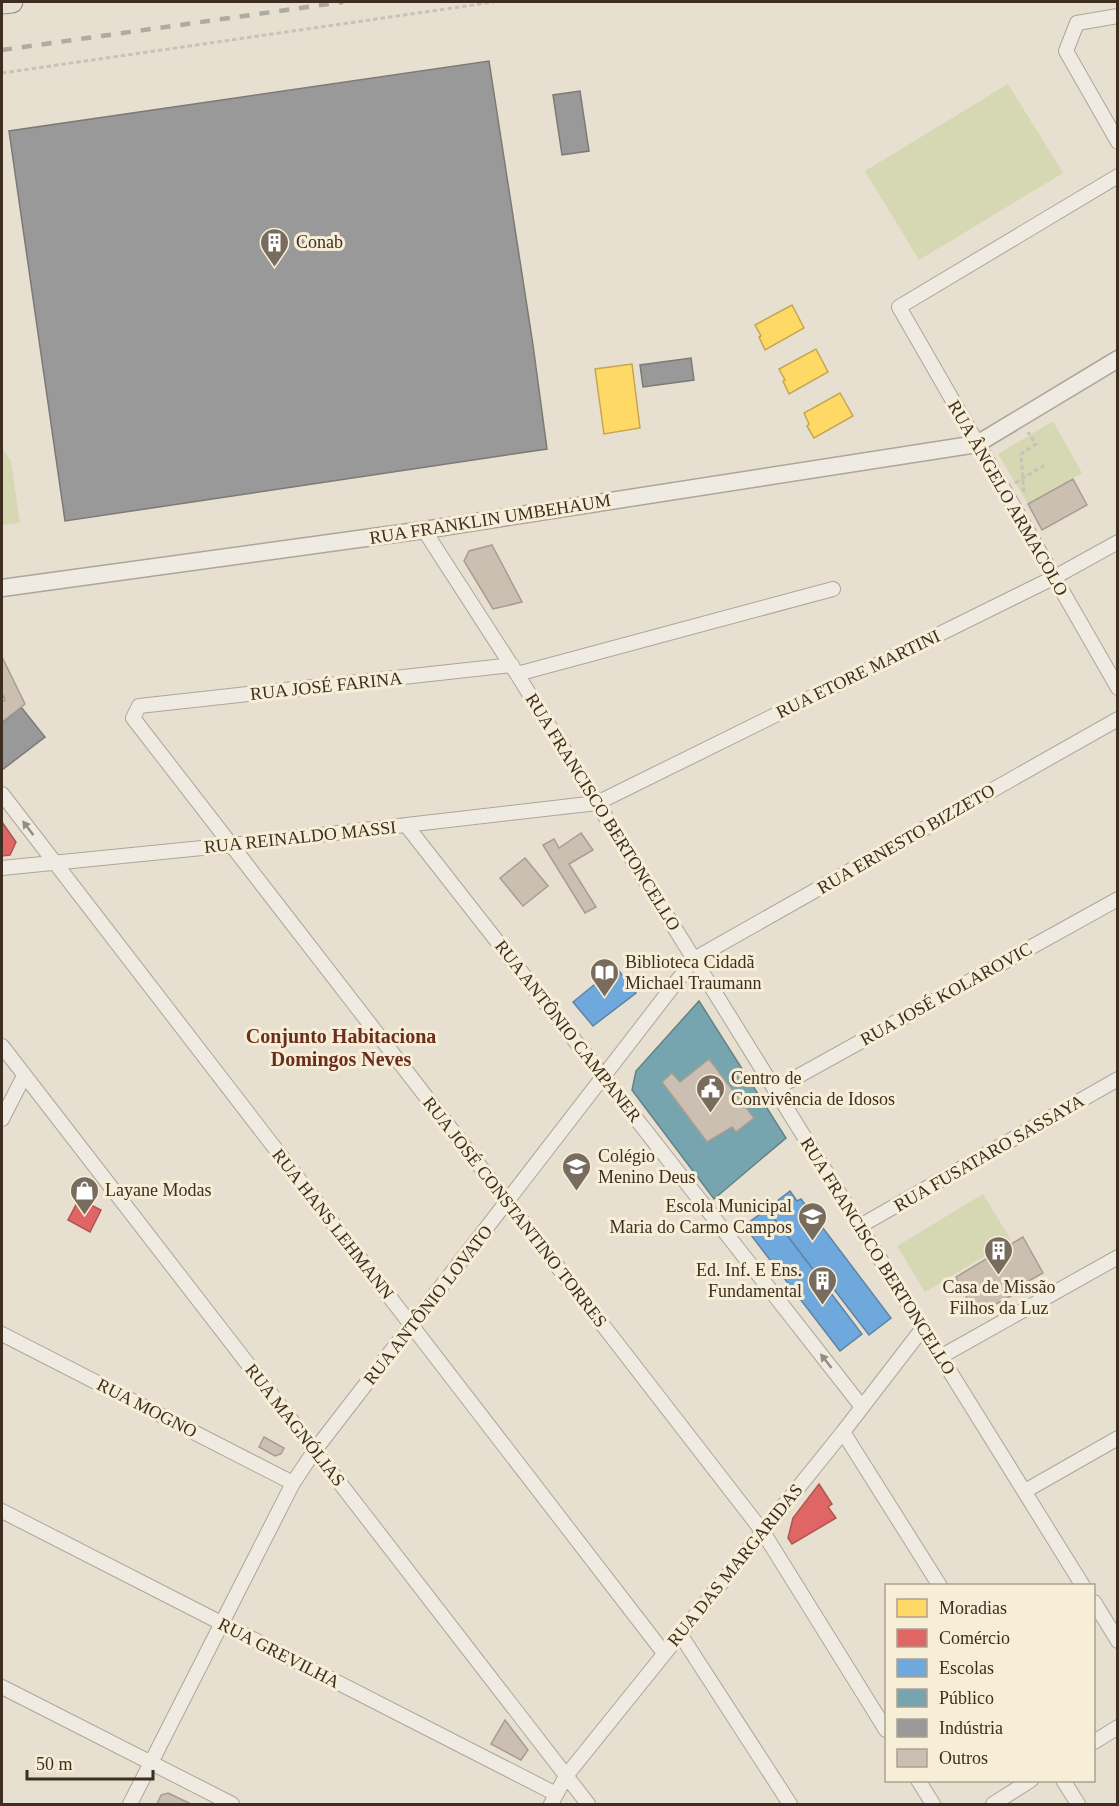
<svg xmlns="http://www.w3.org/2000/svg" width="1119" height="1806" viewBox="0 0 1119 1806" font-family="'Times New Roman',serif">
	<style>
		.green { fill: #d6d7b3 }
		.homes { fill: #ffd966; stroke: #c5a651; stroke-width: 1.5 }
		.shops { fill: #e06666; stroke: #af5551; stroke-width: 1.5 }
		.schools { fill: #6fa8dc; stroke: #6083a4; stroke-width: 1.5 }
		.public { fill: #76a5af; stroke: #658184; stroke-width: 1.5 }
		.industry { fill: #999; stroke: #7d7975; stroke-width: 1.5 }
		.building { fill: #cbbfb2; stroke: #a89c90; stroke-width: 1.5 }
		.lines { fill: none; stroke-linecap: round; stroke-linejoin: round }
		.minor-casing { stroke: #ada599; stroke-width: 16 }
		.tertiary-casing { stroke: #ada599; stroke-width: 19 }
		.primary-casing { stroke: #928b80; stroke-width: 23 }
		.path { stroke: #c8c2b9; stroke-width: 3; stroke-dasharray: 4.5 3; stroke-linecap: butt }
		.minor { stroke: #efebe3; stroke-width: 14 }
		.tertiary { stroke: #efebe3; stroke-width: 16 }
		.primary { stroke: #e6e1d4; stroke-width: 21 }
		.rail { stroke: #afaaa2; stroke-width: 4.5; stroke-dasharray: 10 10; stroke-linecap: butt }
		.oneway { fill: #968c82 }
		.labels { text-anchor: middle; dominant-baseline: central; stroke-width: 6; stroke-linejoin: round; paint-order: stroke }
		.poi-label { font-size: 18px; fill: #3d2e20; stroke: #f7eed8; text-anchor: start }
		.street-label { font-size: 18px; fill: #3d2e20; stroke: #f7eed8 }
		.neighbourhood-label { font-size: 20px; font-weight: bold; fill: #6b2e1e; stroke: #f7eed8 }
	</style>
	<rect width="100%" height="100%" fill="#e7e0d1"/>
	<path class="green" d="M1008 84 1063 173 919 260 865 171Z
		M1053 421 1082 473 1028 504 998 454Z
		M2 448 11 461 20 523 2 525Z
		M983 1194 1011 1240 925 1292 897 1246Z"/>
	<path class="homes" d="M792 305 804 328 765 350 759 337 761 336 755 325Z
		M816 349 828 372 789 394 783 381 785 380 779 369Z
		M632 364 640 428 604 434 595 369Z
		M840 393 853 416 814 438 807 426 809 424 804 413Z"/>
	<path class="shops" d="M2 822 16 842 10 855 2 856Z
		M79 1199 101 1210 90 1232 68 1220Z
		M819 1484 832 1504 828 1507 836 1518 792 1544 788 1538 793 1518Z"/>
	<path class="schools" d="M616 967 636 993 593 1026 573 1002Z
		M790 1191 797 1201 801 1199 891 1318 869 1335 823 1275 819 1277 767 1209Z
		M767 1209 862 1334 840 1351 744 1226Z"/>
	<path class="public" d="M699 1001 786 1138 714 1199 632 1090 636 1071Z"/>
	<path class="industry" d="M489 61 533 345 547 449 65 521 9 131Z
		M580 91 589 151 562 155 553 95Z
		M691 358 694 380 643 387 640 365Z
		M21 707 45 737 2 770V723Z"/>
	<path class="building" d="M1073 479 1087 505 1042 530 1028 504Z
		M492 545 522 602 493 609 464 561 469 551Z
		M2 657 25 704 2 722V702L5 700 2 693Z
		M581 833 593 850 569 864 596 907 585 913 543 845 554 839 559 848Z
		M525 858 548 886 523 906 500 878Z
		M709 1059 754 1118 736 1132 732 1127 707 1142 662 1082 672 1073 680 1082Z
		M1023 1237 1043 1273 1009 1292 1011 1296 976 1315 956 1277Z
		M264 1437 284 1448 281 1454 275 1456 259 1447Z
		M505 1720 528 1750 521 1760 491 1744Z
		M168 1793 191 1804H157L161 1795Z"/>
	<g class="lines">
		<defs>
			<path id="minor" d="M1118 16 1077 23 1066 51 1118 142
				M1118 176 899 307 1118 688
				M424 530 517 674 1083 1586
				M512 665 139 706 133 718 763 1532 886 1730
				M517 674 833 589
				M2 794 664 1653
				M406 825 862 1407
				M2 868 232 845 597 803 1053 578 1118 542
				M2 1046 588 1804
				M775 1089 1118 899
				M2 1119 24 1076
				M860 1226 1118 1079
				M2 1334 293 1483
				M940 1357 1118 1257
				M843 1432 940 1586
				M1025 1491 1118 1438
				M2 1511 556 1794
				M1094 1602 1118 1641
				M680 1634 790 1804
				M2 1687 232 1804
				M1094 1742 1118 1727
				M918 1780 933 1804
				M1063 1780 1078 1804
				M130 1804 293 1483 315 1450 694 959 1118 719
				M551 1804 566 1776 843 1432 923 1328
				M993 1804 1031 1780"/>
			<path id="tertiary" d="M2 588 424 530 977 444 1118 359"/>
			<path id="primary" d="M2 3 12 2"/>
		</defs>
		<use href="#minor" class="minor-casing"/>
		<use href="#tertiary" class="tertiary-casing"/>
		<use href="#primary" class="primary-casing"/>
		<path class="path" d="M2 73 494 2
			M1015 483 1045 465
			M1024 492 1021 454 1036 444 1028 432"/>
		<use href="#minor" class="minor"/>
		<use href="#tertiary" class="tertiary"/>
		<use href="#primary" class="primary"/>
		<path class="rail" d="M2 50 343 2"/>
	</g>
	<defs><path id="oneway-solid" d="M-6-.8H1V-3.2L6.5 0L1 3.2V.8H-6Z" transform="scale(1.5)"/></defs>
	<g class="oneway">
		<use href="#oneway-solid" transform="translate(28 828) rotate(-127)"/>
		<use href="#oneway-solid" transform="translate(826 1361) rotate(-128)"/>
	</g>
	<defs>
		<symbol id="building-pin" viewBox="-11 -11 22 30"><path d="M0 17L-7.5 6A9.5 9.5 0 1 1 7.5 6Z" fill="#786c5e" stroke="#f7eed8"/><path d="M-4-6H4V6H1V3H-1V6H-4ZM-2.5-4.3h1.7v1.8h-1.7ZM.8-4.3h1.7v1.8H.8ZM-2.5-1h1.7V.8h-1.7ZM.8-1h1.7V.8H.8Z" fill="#fff"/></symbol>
		<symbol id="library-pin" viewBox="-11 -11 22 30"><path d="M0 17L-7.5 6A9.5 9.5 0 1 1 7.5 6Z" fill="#786c5e" stroke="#f7eed8"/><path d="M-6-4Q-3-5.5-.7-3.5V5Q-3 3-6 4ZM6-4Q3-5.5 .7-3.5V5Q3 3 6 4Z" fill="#fff"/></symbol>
		<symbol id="civic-pin" viewBox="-11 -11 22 30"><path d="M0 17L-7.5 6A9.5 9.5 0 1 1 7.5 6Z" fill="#786c5e" stroke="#f7eed8"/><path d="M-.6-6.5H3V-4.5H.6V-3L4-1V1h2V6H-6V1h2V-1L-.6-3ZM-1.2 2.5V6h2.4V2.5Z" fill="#fff"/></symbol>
		<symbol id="school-pin" viewBox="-11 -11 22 30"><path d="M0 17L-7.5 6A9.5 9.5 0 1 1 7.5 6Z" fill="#786c5e" stroke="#f7eed8"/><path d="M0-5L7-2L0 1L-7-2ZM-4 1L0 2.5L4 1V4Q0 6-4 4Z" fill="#fff"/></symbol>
		<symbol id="shop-pin" viewBox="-11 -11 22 30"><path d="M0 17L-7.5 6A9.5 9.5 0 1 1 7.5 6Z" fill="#786c5e" stroke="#f7eed8"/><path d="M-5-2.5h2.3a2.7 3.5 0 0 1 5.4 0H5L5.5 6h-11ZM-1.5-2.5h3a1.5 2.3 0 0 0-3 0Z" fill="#fff"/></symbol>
	</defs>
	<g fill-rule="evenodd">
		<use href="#building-pin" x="258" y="226" width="33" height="45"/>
		<use href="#library-pin" x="588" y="956" width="33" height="45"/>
		<use href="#civic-pin" x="694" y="1072" width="33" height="45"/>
		<use href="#school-pin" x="560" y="1150" width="33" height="45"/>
		<use href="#shop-pin" x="68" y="1174" width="33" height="45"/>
		<use href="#school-pin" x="796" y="1200" width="33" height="45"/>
		<use href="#building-pin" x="982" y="1234" width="33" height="45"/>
		<use href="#building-pin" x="806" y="1264" width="33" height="45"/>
	</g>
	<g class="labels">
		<g class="poi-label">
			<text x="296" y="242">Conab</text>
			<text x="625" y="962">Biblioteca Cidadã<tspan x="625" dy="21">Michael Traumann</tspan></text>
			<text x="731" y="1078">Centro de<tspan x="731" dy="21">Convivência de Idosos</tspan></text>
			<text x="598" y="1156">Colégio<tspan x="598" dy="21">Menino Deus</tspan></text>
			<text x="105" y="1190">Layane Modas</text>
			<text x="792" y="1206" text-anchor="end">Escola Municipal<tspan x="792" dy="21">Maria do Carmo Campos</tspan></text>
			<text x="802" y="1270" text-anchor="end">Ed. Inf. E Ens.<tspan x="802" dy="21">Fundamental</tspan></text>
			<text x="999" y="1287" text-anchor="middle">Casa de Missão<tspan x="999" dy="21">Filhos da Luz</tspan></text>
		</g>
		<g class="street-label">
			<text transform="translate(1008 498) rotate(60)">RUA ÂNGELO ARMACOLO</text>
			<text transform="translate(490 519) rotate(-9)">RUA FRANKLIN UMBEHAUM</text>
			<text transform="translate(858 674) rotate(-26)">RUA ETORE MARTINI</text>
			<text transform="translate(326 686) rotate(-6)">RUA JOSÉ FARINA</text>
			<text transform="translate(603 812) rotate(58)">RUA FRANCISCO BERTONCELLO</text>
			<text transform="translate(300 837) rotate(-6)">RUA REINALDO MASSI</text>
			<text transform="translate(906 839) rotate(-30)">RUA ERNESTO BIZZETO</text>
			<text transform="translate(946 994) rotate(-29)">RUA JOSÉ KOLAROVIC</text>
			<text transform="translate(568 1031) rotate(52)">RUA ANTÔNIO CAMPANER</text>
			<text transform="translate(989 1153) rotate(-30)">RUA FUSATARO SASSAYA</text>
			<text transform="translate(515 1212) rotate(52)">RUA JOSÉ CONSTANTINO TORRES</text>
			<text transform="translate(333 1224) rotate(52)">RUA HANS LEHMANN</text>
			<text transform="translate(878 1256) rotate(58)">RUA FRANCISCO BERTONCELLO</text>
			<text transform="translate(428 1305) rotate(-52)">RUA ANTÔNIO LOVATO</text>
			<text transform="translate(147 1408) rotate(27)">RUA MOGNO</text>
			<text transform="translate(295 1425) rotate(52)">RUA MAGNÓLIAS</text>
			<text transform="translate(735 1565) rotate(-51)">RUA DAS MARGARIDAS</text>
			<text transform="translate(279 1653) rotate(27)">RUA GREVILHA</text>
		</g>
		<g class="neighbourhood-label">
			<text x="341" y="1036">Conjunto Habitaciona<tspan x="341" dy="23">Domingos Neves</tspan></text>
		</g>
	</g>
	<rect width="1119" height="1806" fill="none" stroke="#3d2e20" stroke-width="6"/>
	<rect x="885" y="1584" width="210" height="198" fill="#f7eed8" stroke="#ada18e" stroke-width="1.5"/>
	<rect x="897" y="1599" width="30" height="18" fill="#ffd966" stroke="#ada18e" stroke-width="1.5"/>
	<text x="939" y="1614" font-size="18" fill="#3d2e20">Moradias</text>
	<rect x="897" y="1629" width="30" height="18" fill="#e06666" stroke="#ada18e" stroke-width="1.5"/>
	<text x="939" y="1644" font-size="18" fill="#3d2e20">Comércio</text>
	<rect x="897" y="1659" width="30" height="18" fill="#6fa8dc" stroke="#ada18e" stroke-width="1.5"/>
	<text x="939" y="1674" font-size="18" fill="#3d2e20">Escolas</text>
	<rect x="897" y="1689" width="30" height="18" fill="#76a5af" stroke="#ada18e" stroke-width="1.5"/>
	<text x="939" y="1704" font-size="18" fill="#3d2e20">Público</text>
	<rect x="897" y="1719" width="30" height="18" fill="#999999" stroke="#ada18e" stroke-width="1.5"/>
	<text x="939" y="1734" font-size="18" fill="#3d2e20">Indústria</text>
	<rect x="897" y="1749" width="30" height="18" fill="#cbbfb2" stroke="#ada18e" stroke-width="1.5"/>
	<text x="939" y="1764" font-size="18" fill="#3d2e20">Outros</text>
	<path d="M27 1770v9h126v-9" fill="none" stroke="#3d2e20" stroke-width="3"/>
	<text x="36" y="1770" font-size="18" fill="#3d2e20" stroke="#f7eed8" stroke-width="4.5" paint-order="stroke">50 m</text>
</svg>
